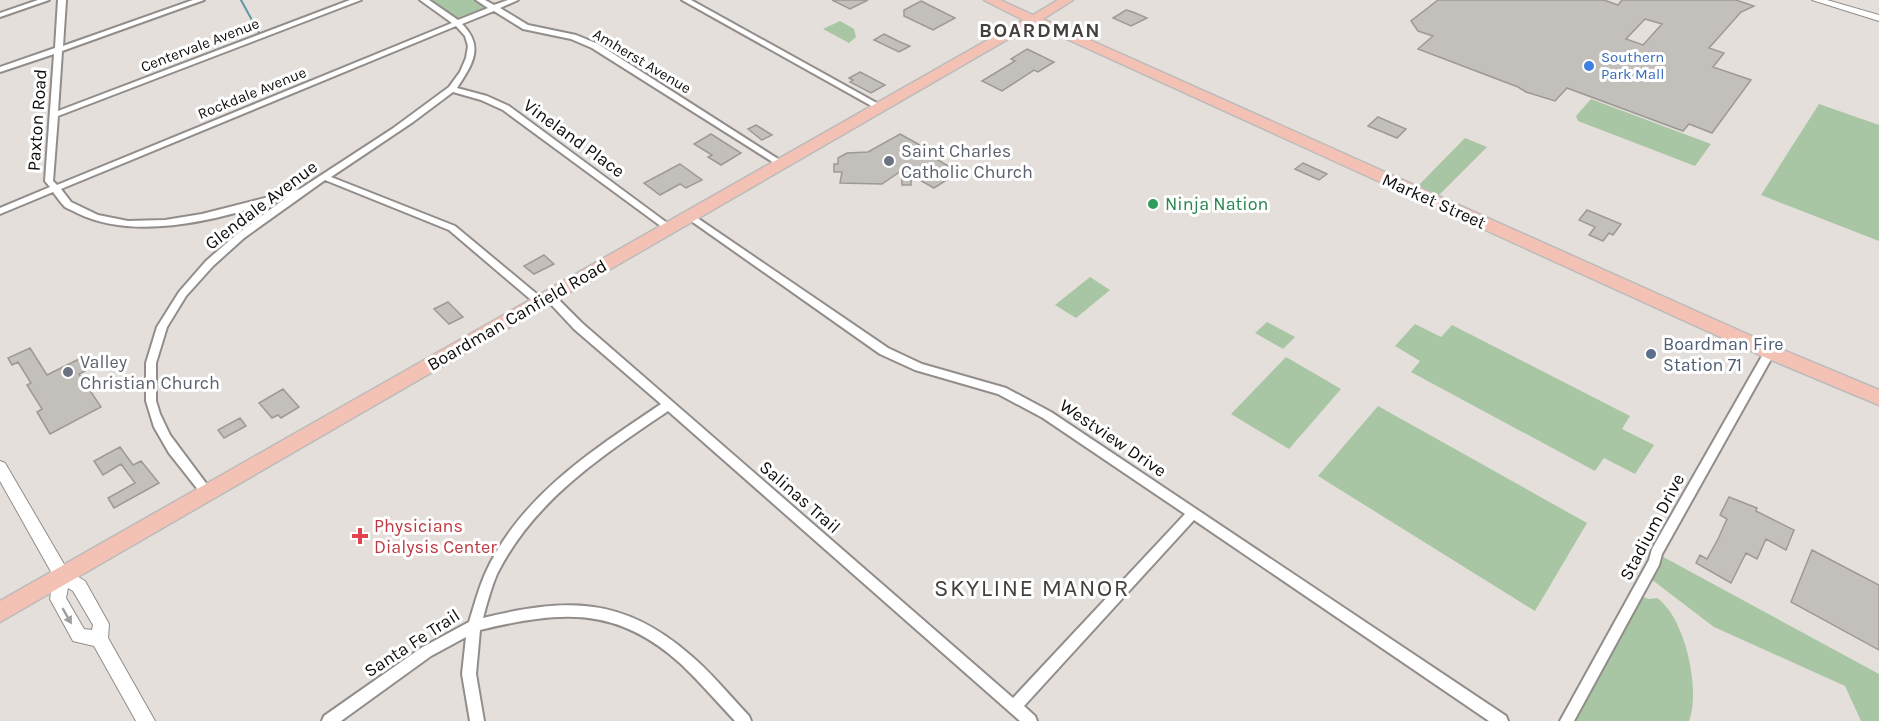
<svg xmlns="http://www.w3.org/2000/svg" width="1879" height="721" viewBox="0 0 1879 721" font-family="Karla,sans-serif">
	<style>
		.green { fill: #a8c6a3 }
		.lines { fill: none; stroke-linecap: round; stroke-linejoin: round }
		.stream { stroke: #5c98a3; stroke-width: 2 }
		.building { fill: #c3bfbb; stroke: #9d9995; stroke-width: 1.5; fill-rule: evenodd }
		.minor-casing { stroke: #928d8a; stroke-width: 4 }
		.tertiary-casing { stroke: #928d8a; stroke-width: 2 }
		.primary-casing { stroke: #bcbbbb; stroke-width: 3 }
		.minor { fill: #fff; fill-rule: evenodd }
		.tertiary { fill: #fff; fill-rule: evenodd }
		.primary { fill: #f4c2b5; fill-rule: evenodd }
		.oneway { fill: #9f9e9e }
		.shop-dot { fill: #3f7fe0; stroke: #fff; stroke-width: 2 }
		.worship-dot { fill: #6b7280; stroke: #fff; stroke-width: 2 }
		.leisure-dot { fill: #2e9e5b; stroke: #fff; stroke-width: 2 }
		.service-dot { fill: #5c6f8a; stroke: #fff; stroke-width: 2 }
		.health-dot { fill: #e0444e; stroke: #fff; stroke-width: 2 }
		.labels { text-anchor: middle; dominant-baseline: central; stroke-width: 6; stroke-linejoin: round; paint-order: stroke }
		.far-street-label { font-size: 15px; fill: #0f0d0c; stroke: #fff }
		.far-shop-label { font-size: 15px; fill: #366cbe; stroke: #fff; text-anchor: start }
		.street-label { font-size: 18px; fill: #0f0d0c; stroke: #fff }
		.worship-label { font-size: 18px; fill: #5b616d; stroke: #fff; text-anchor: start }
		.leisure-label { font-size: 18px; fill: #27864d; stroke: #fff; text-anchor: start }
		.service-label { font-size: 18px; fill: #4e5e75; stroke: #fff; text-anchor: start }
		.health-label { font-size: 18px; fill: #be3a42; stroke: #fff; text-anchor: start }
		.far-district-label { font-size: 20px; font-weight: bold; letter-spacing: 1.5px; fill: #45403d; stroke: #fff }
		.near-neighbourhood-label { font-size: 24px; letter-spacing: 1.5px; fill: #45403d; stroke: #fff }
	</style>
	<rect width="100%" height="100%" fill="#e4dfdb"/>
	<path class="green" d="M424 0H480L493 9 458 23Z
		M840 21 854 29 856 37 849 43 823 29Z
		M1591 99 1711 144 1695 166 1578 121 1576 116Z
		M1819 104 1879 125V241L1761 195Z
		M1465 138 1487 147 1434 200 1413 191Z
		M1090 277 1110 290 1076 318 1055 305Z
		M1267 322 1295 337 1283 349 1255 333Z
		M1415 324 1441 337 1452 325 1630 416 1622 429 1654 445 1635 474 1604 458 1595 471 1411 372 1420 361 1395 346Z
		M1286 357 1341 389 1289 449 1231 414Z
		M1378 406 1587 523 1535 611 1318 476Z
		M1656 553 1879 674V721H1861L1845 686 1714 627 1647 576Z
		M1636 594 1649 599 1657 598C1685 617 1701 690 1689 721H1567Z"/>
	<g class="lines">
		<path class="stream" d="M241 0 259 33"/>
	</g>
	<path class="building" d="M832 0H868L850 9Z
		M1438 0H1604L1618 5 1622 0H1736L1754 6 1741 12 1709 48 1724 53 1713 67 1751 80 1712 133 1689 124 1683 131 1567 88 1555 101 1526 92 1518 87 1418 49 1433 36 1418 31 1411 21ZM1645 19 1662 24 1643 45 1626 39Z
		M921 1 955 18 933 30 904 16V10Z
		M1126 10 1133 12 1147 18 1131 26 1113 18Z
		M884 34 900 42 910 46 899 52 874 40Z
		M1027 49 1054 62 1038 72 1034 70 1002 91 982 81 1015 61 1011 59Z
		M860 72 885 85 871 93 850 82 853 80 849 78Z
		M1378 117 1406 129 1397 138 1368 126Z
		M756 125 772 135 762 140 748 129Z
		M711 134 741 153 721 165 708 157 712 155 694 144Z
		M900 134 940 156 936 159 959 172 934 188 911 175V185H902L901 171 882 184 840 183 842 172H834V164H838V158L847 153 868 152Z
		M1303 163 1327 174 1319 180 1295 169Z
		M680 164 702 180 686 188 680 184 660 195 644 183Z
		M1587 210 1621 224 1613 235 1609 233 1603 241 1589 235 1595 227 1579 220Z
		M544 255 554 264 534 274 524 266Z
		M448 302 463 317 449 324 434 309Z
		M30 348 47 375 81 358 87 367 83 369 85 371 79 374 101 407 50 434 37 412 42 409 27 385 31 383 18 362 12 365 8 358Z
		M283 389 299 407 281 418 278 415 272 418 259 403Z
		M240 418 246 426 224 438 218 430Z
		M120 447 133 465 141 461 159 483 114 508 108 498 135 483 121 464 103 475 94 461Z
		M1729 497 1757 508 1756 511 1794 530 1786 550 1766 539 1757 559 1746 553 1731 583 1696 563 1700 555 1707 559 1718 539 1727 519 1720 515Z
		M1812 550 1879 585V650L1791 602Z"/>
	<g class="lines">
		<defs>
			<path id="minor" d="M38 0H49L0 17V13Z
				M58 0H66L63 46 193 0H204L62 51 58 111 350 0H361L58 116 53 181 57 185 452 23 420 0H429L458 20 488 8 476 0H485L494 5 508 0H518L500 8 528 25 576 35 598 44 786 164 782 167 779 166 592 48 571 39 523 29 494 11 462 24C485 47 472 65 457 88L487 96 509 106 674 228 672 230H666L503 110 481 100 453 92 413 122 331 177 455 226 544 300 545 302 544 304H536L449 230 325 180 244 238 213 266 186 296 167 327 156 363V401L160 414 170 435 211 490 213 493 211 496 207 498 203 496 169 453 154 427 146 401V363L157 327 179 292 206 261 237 234 287 197C226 218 138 243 77 213 74 211 68 209 65 207 61 203 57 197 53 192L0 214V208L50 187 45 181 54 54 0 72V67L55 48ZM456 26 465 36 468 46 466 58 460 72 449 87 392 129 300 189 202 214 165 220 128 221 98 215 71 202 61 189Z
				M682 0H691L884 107 883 109H877Z
				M690 213 888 348 922 364 1006 388 1051 412 1506 716 1508 721H1489L1194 520 1024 706 1035 716 1037 721H1020L668 411C602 456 534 500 497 574 491 588 487 603 483 618 565 598 622 596 689 654 711 672 729 695 749 716L751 721H735C717 702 700 682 681 664 616 605 560 611 480 630L476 674 484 721H470L462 674 466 637 431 656 341 721H322L324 716 421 648 469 622C474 606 478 590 485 574 519 497 593 450 661 404L574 329 546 299 545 297 550 294 554 295 582 323 1013 698 1185 514 1043 418 998 394 915 370 880 354 687 218 685 216Z
				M1770 348 1775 352 1662 554 1659 565 1574 721H1560L1649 560 1652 549 1766 349Z"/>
			<path id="tertiary" d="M1812 0H1827L1879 15V21Z
				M0 461 5 463 68 571 85 581 109 624 108 638 155 721H136L94 646 73 641 50 599 54 577 0 481ZM68 588 73 591 93 625 92 630 84 629 66 598Z"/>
			<path id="primary" d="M984 0H1000L1033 15 1058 0H1073L1043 19 1776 347 1879 390V405L1764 357 1034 24 0 622V601L1023 20Z"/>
		</defs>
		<use href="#minor" class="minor-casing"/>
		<use href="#tertiary" class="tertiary-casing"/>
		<use href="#primary" class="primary-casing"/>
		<use href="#minor" class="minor"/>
		<use href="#tertiary" class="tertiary"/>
		<use href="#primary" class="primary"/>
	</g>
	<defs><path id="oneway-solid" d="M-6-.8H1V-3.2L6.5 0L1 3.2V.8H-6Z" transform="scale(1.5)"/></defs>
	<use class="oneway" href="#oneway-solid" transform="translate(67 616) rotate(60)"/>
	<circle class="shop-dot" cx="1589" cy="66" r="6"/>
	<g class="worship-dot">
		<circle cx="889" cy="161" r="6"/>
		<circle cx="68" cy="372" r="6"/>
	</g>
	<circle class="leisure-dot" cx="1153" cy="204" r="6"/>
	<circle class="service-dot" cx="1651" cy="354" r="6"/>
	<path class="health-dot" d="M357 527h6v6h6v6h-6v6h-6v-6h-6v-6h6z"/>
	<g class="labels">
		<g class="far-street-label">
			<text transform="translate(200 45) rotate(-21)">Centervale Avenue</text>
			<text transform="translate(642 61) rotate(31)">Amherst Avenue</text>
			<text transform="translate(252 93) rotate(-22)">Rockdale Avenue</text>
		</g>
		<g class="far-shop-label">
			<text x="1601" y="57">Southern<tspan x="1601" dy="17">Park Mall</tspan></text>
		</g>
		<g class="street-label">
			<text transform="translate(37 120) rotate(-86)">Paxton Road</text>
			<text transform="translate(574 138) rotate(36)">Vineland Place</text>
			<text transform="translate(1434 201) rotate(24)">Market Street</text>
			<text transform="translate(261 205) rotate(-37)">Glendale Avenue</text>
			<text transform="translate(517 315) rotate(-30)">Boardman Canfield Road</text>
			<text transform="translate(1113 438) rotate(34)">Westview Drive</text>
			<text transform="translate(800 497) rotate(41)">Salinas Trail</text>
			<text transform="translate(1652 527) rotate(-62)">Stadium Drive</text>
			<text transform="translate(412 643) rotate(-33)">Santa Fe Trail</text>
		</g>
		<g class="worship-label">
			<text x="901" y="151">Saint Charles<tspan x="901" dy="21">Catholic Church</tspan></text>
			<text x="80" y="362">Valley<tspan x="80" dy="21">Christian Church</tspan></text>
		</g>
		<g class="leisure-label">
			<text x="1165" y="204">Ninja Nation</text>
		</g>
		<g class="service-label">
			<text x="1663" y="344">Boardman Fire<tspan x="1663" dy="21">Station 71</tspan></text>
		</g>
		<g class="health-label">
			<text x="374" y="526">Physicians<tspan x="374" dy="21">Dialysis Center</tspan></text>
		</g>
		<g class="far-district-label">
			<text x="1040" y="30">BOARDMAN</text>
		</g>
		<g class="near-neighbourhood-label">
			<text x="1032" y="588">SKYLINE MANOR</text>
		</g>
	</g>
</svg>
